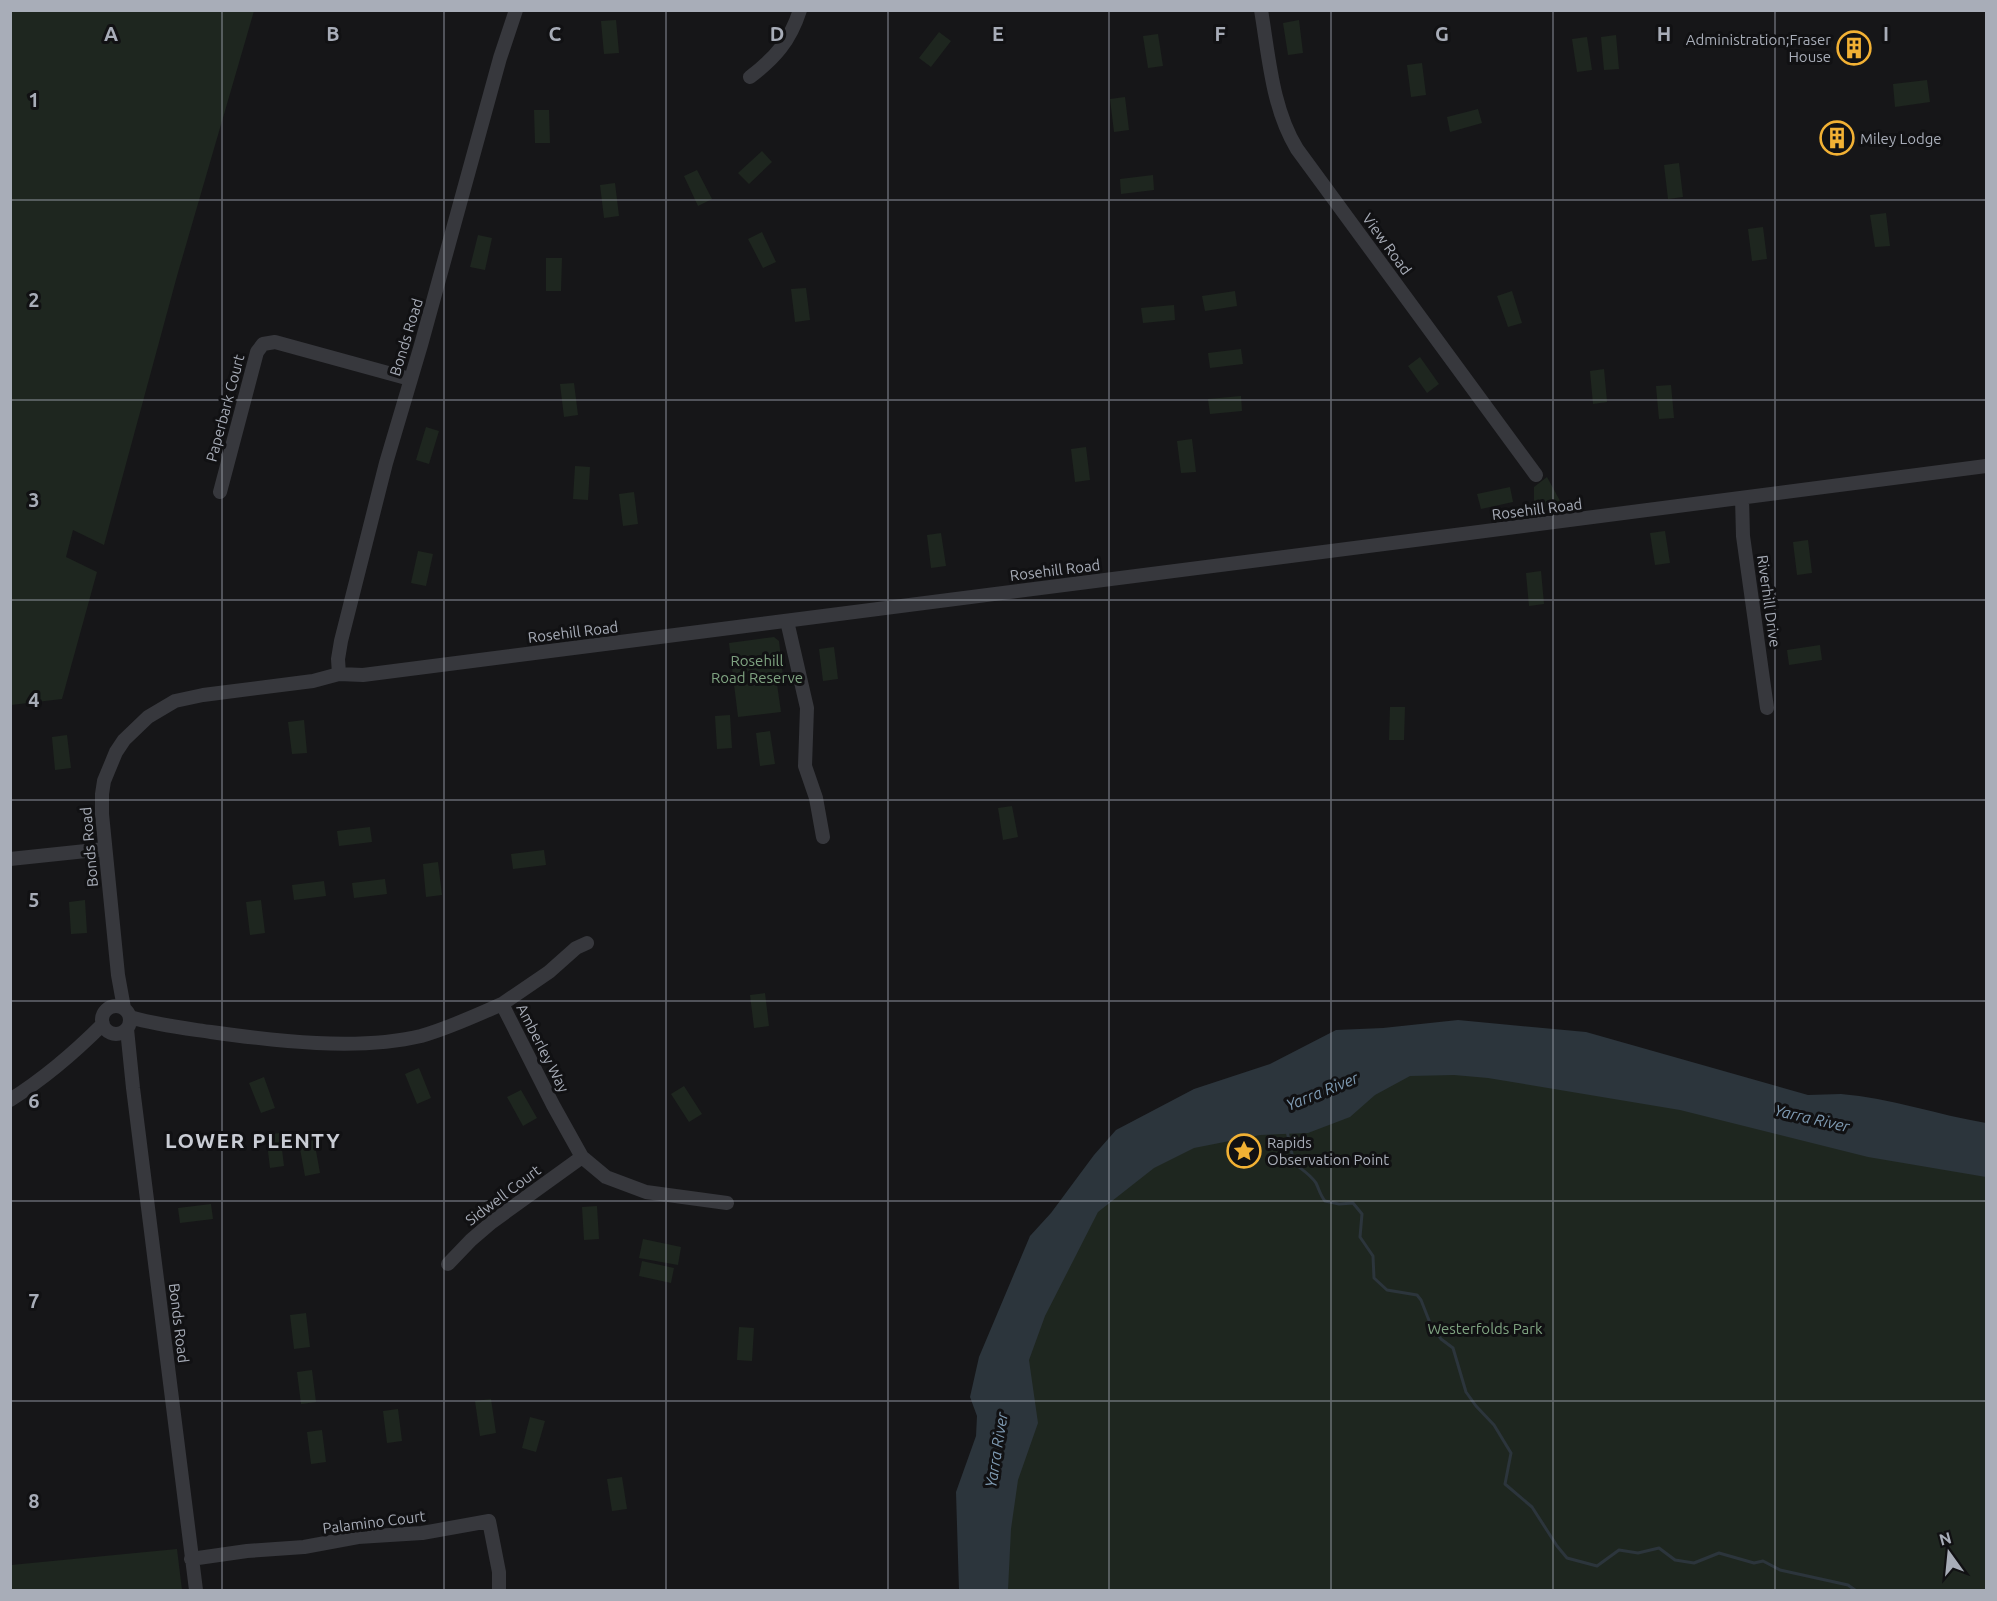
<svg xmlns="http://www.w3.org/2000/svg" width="1997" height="1601" viewBox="0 0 1997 1601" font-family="Ubuntu,sans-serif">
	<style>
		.green { fill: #1e261f }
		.water { fill: #2c353c }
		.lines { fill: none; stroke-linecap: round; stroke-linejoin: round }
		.stream { stroke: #2c353c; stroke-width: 3 }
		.minor { stroke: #37383d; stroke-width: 14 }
		.grid { fill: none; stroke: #a8adb8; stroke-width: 1.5; stroke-opacity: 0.55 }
		.labels { text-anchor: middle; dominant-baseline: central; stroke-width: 6; stroke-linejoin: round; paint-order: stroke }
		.poi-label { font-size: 15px; fill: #a8adb8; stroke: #111113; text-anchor: start }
		.street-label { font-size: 15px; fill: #a8adb8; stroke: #111113 }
		.park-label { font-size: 15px; fill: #7fa381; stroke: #111113 }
		.water-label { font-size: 16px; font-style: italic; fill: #7f9bb3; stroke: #111113 }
		.district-label { font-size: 21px; font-weight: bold; letter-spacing: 1.5px; fill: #c9ccd4; stroke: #111113 }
		.grid-label { font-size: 20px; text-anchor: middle; font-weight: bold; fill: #a8adb8; stroke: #111113; stroke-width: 6; stroke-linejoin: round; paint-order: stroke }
	</style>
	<rect width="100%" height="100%" fill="#161618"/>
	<path class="green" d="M10 11H254L177 276 104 545 73 530 66 557 97 572 62 699 11 705Z
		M616 20 619 53 604 54 601 21Z
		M1299 20 1303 53 1288 55 1283 23Z
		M939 32 951 41 931 67 919 58Z
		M1158 34 1163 66 1148 68 1143 36Z
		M1616 35 1619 69 1604 70 1601 37Z
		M1587 37 1592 70 1577 72 1572 39Z
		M1422 63 1426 95 1411 97 1407 65Z
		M1927 80 1930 102 1895 107 1893 84Z
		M1125 97 1129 130 1114 132 1110 99Z
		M1478 109 1482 123 1450 132 1447 117Z
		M534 110H549L550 143H535Z
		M762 151 772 162 749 184 738 173Z
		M1679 163 1683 197 1668 199 1664 165Z
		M697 170 712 199 698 206 684 176Z
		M1153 175 1154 190 1121 194 1120 179Z
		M615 183 619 216 604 218 600 185Z
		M1886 213 1890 246 1875 247 1870 215Z
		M1763 227 1767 259 1752 261 1748 229Z
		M762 232 776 262 763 268 748 239Z
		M478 235 492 238 485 270 470 267Z
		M546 258H562L561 291H546Z
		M806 288 810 320 795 322 791 289Z
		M1235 291 1237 306 1205 311 1202 296Z
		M1512 291 1522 323 1508 327 1497 296Z
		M1174 305 1175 320 1143 323 1141 308Z
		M1241 349 1243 364 1210 368 1208 353Z
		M1420 357 1439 384 1427 393 1408 366Z
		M1604 369 1607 402 1593 404 1590 371Z
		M574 383 578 415 564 417 560 384Z
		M1671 385 1674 418 1659 419 1656 386Z
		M1241 396 1242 411 1210 414 1208 399Z
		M426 427 439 431 429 464 416 460Z
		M1192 439 1196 472 1181 473 1177 441Z
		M1086 447 1090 480 1075 482 1071 449Z
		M575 466 590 467 588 500 573 499Z
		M1547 477 1564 508 1534 512V487Z
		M1510 487 1513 502 1481 509 1477 494Z
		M634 492 638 524 623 526 619 494Z
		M1665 531 1670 563 1655 565 1650 533Z
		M941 533 946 566 931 568 927 535Z
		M1808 540 1812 573 1797 575 1793 542Z
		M418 551 433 554 426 586 411 583Z
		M1541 571 1544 604 1529 606 1526 573Z
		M774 637 779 641 783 676 777 684 781 712 738 717 729 643Z
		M1820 645 1822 660 1789 665 1787 650Z
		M834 647 838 679 823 681 819 649Z
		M1390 707H1405L1404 740H1389Z
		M730 715 732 748 717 749 715 716Z
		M304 720 307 753 292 754 288 722Z
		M770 731 775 764 760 766 756 733Z
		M67 735 71 768 55 770 52 737Z
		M1012 806 1018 837 1003 840 998 808Z
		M370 827 372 842 339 846 337 831Z
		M544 850 546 865 513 869 511 854Z
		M438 862 442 895 426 897 423 864Z
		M385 879 387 894 354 898 352 883Z
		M324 881 326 896 294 900 292 885Z
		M85 900 87 933 71 934 69 902Z
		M261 900 265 933 250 935 246 902Z
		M765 993 769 1026 754 1028 750 995Z
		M1452 1063 1986 1169V1590H993L1015 1369 1054 1258 1131 1165 1381 1083Z
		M419 1068 431 1098 417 1104 405 1074Z
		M264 1077 275 1108 261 1113 249 1083Z
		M684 1086 702 1114 689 1122 671 1094Z
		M521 1090 537 1118 523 1126 507 1097Z
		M280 1133 284 1166 270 1168 266 1135Z
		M314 1140 320 1173 305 1176 299 1143Z
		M211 1204 213 1219 180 1223 178 1208Z
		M597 1206 599 1239 584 1240 582 1207Z
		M643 1239 681 1247 678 1265 639 1258Z
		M642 1261 674 1268 671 1283 639 1276Z
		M306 1313 310 1347 294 1349 290 1315Z
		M739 1327 754 1328 752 1361 737 1360Z
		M312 1370 316 1402 301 1404 297 1372Z
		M491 1399 496 1433 480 1436 475 1401Z
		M398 1409 402 1441 387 1443 383 1411Z
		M530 1417 545 1421 536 1452 522 1448Z
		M322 1430 326 1462 311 1464 307 1432Z
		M622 1477 627 1509 612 1511 607 1479Z
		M177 1549 182 1590H11V1565Z"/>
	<path class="water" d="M1458 1020 1586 1032 1808 1095C1819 1095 1830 1094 1841 1094 1890 1098 1938 1115 1986 1123V1177L1868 1157 1680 1110 1488 1078 1454 1075 1410 1076 1375 1095 1350 1117 1308 1133 1260 1135 1194 1148 1154 1168 1098 1212 1045 1316 1029 1360 1038 1423 1018 1480 1011 1529 1008 1590H959L956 1492 976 1436 977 1416 970 1397 979 1357 1030 1236 1051 1213 1094 1155 1116 1130 1194 1089 1270 1064 1336 1030 1383 1028Z"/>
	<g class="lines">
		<path class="stream" d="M1287 1131 1294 1163C1301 1169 1311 1175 1316 1183 1319 1189 1320 1195 1325 1201L1339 1204 1353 1203 1362 1214 1360 1237 1373 1256 1374 1278 1387 1290 1417 1295 1421 1300 1430 1323 1441 1339 1453 1348 1466 1392 1476 1406 1494 1425 1511 1453 1505 1484 1532 1507 1557 1546 1567 1558 1597 1566 1619 1550 1638 1553 1659 1548 1675 1560 1694 1563 1719 1553 1754 1563 1763 1561 1780 1570 1848 1585 1855 1590"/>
		<path class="minor" d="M1261 10C1269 57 1272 108 1297 149L1536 475
			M750 77C775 58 790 41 800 10
			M220 492 257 352 263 344 275 342 410 379
			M1742 498 1743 536 1767 708
			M787 621 807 708 805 766 816 798 823 837
			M339 674 338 659 341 641 386 463 421 345 500 58 516 10
			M10 859 105 849
			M502 1004 549 972 576 948 587 943
			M102 1020a14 14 0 1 1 28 0a14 14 0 1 1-28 0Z
			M124 1008 118 975 102 814V794L104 781 116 752 124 740 148 717 175 701 203 695 313 681 339 674 363 675C905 607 1445 536 1986 466
			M130 1017C157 1025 184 1028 211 1032 275 1041 358 1051 421 1036 449 1028 475 1016 502 1004L553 1105 582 1157 606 1177 646 1192 727 1203
			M127 1029 133 1088 196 1590
			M10 1100C45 1078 74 1053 103 1024
			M448 1264 471 1240 492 1222 582 1157
			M191 1559 247 1551 304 1547 358 1537 422 1533 489 1521 499 1572V1590"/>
	</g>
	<path class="grid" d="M222 10V1590M444 10V1590M666 10V1590M888 10V1590M1109 10V1590M1331 10V1590M1553 10V1590M1775 10V1590M10 200H1986M10 400H1986M10 600H1986M10 800H1986M10 1001H1986M10 1201H1986M10 1401H1986"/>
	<defs>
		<symbol id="building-ring" viewBox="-11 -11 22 22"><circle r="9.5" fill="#111113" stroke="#f2b134" stroke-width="1.5"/><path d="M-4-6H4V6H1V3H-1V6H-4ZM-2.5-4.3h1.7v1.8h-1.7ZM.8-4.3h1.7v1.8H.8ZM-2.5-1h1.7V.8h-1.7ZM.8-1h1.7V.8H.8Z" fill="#f2b134"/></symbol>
		<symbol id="sight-ring" viewBox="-11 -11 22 22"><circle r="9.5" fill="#111113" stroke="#f2b134" stroke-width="1.5"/><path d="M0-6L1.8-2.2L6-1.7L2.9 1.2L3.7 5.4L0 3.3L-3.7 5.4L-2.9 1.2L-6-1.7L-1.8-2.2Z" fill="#f2b134"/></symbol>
	</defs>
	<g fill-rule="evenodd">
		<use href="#building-ring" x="1835" y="29" width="38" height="38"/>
		<use href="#building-ring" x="1818" y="119" width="38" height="38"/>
		<use href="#sight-ring" x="1225" y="1132" width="38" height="38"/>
	</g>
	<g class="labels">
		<g class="poi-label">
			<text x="1831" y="39" text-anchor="end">Administration;Fraser<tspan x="1831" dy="17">House</tspan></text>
			<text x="1860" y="138">Miley Lodge</text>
			<text x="1267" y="1142">Rapids<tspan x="1267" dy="17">Observation Point</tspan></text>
		</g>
		<g class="street-label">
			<text transform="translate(1387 244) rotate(54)">View Road</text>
			<text transform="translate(406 337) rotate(-73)">Bonds Road</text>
			<text transform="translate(225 408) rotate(-75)">Paperbark Court</text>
			<text transform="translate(1537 509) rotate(-7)">Rosehill Road</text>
			<text transform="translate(1055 570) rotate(-7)">Rosehill Road</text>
			<text transform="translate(1769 601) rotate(82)">Riverhill Drive</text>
			<text transform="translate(573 632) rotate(-7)">Rosehill Road</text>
			<text transform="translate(89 847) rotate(-95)">Bonds Road</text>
			<text transform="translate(543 1048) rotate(63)">Amberley Way</text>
			<text transform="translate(503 1195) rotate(-37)">Sidwell Court</text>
			<text transform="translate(179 1323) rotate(83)">Bonds Road</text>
			<text transform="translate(374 1522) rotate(-7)">Palamino Court</text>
		</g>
		<g class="park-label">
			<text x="757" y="660">Rosehill<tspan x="757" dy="17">Road Reserve</tspan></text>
			<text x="1485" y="1328">Westerfolds Park</text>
		</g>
		<g class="water-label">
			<text transform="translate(1322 1091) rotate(-22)">Yarra River</text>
			<text transform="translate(1812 1118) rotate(13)">Yarra River</text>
			<text transform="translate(996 1450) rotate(-81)">Yarra River</text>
		</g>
		<g class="district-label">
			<text x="253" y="1140">LOWER PLENTY</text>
		</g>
	</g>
	<g class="grid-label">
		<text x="111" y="41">A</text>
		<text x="333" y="41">B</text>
		<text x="555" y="41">C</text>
		<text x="777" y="41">D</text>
		<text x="998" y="41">E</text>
		<text x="1220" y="41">F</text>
		<text x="1442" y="41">G</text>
		<text x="1664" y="41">H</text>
		<text x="1886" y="41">I</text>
		<text x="34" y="107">1</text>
		<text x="34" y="307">2</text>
		<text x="34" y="507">3</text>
		<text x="34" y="707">4</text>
		<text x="34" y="907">5</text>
		<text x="34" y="1108">6</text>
		<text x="34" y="1308">7</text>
		<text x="34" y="1508">8</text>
	</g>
	<rect width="1997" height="1601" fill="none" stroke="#a8adb8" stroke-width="24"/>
	<g transform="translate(1949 1553) rotate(345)" stroke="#111113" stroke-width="4.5" paint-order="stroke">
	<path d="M0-4.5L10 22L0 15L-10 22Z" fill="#a8adb8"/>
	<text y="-9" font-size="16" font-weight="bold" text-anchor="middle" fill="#a8adb8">N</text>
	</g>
</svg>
